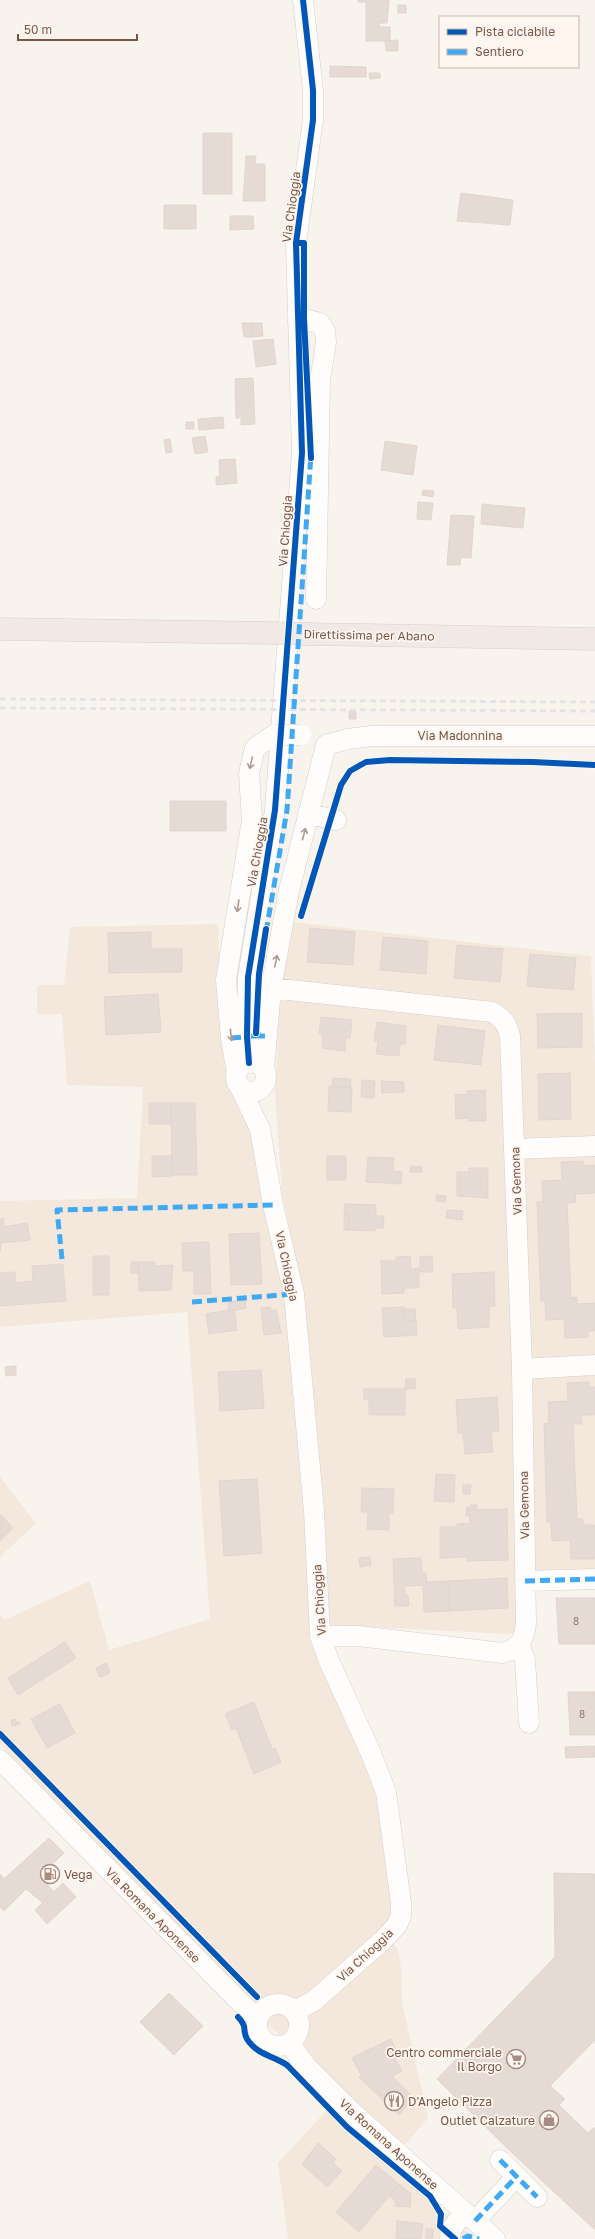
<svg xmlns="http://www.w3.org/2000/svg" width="595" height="2239" viewBox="0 0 595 2239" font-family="'Golos Text',sans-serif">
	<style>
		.residential { fill: #f4e8dd }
		.building { fill: #e5dad4; stroke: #e1d5cf }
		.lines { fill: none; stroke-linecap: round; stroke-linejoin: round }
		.minor-casing { stroke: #d7ceca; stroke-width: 21 }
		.highway-casing { stroke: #dacfca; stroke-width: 23 }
		.minor { stroke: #fefdfc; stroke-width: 20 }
		.highway { stroke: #f2e8e5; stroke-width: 22 }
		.rail { stroke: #e5e3e5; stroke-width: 3; stroke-dasharray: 6 4; stroke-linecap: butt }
		.minor-bridge-casing { stroke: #d7ceca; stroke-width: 21; stroke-linecap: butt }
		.highway-bridge-casing { stroke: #dacfca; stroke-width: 23; stroke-linecap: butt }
		.minor-bridge { stroke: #fefdfc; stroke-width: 20 }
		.highway-bridge { stroke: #f2e8e5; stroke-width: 22 }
		.quiet { stroke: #3fa9f5; stroke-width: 5; stroke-dasharray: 10 5; stroke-linecap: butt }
		.cycleway-casing { stroke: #fff7ef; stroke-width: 8 }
		.cycleway { stroke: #0057b8; stroke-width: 6 }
		.oneway { stroke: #ae9991 }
		.labels { text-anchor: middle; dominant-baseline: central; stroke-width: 3.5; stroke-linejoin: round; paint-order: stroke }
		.number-label { font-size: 10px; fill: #96796f }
		.street-label { font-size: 12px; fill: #79564a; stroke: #fff7ef }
		.poi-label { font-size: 12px; fill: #79564a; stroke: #fff7ef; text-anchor: start }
	</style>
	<rect width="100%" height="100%" fill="#f8f3ed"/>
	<path class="residential" d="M293 922 591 956 595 1063V1573L531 1574V1635L329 1625 310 1359 304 1297 282 1193 275 1094 281 967Z
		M218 924 223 1045 234 1093 256 1137 291 1307 313 1630 381 1793 396 1918 384 1933 398 1949 401 1967 402 2002 428 2118 402 2148 242 2000 0 1744V1614L4 1620 90 1581 109 1650 210 1619 187 1312 0 1327V1201L137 1198 143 1087 67 1085 62 1014 37 1015V985H64L70 927Z
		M0 1477 36 1523 0 1557Z
		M327 2110 378 2157 475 2239H288L278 2163Z"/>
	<path class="building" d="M358 0H389L387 23H379V27H390V41H366V2H358Z
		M398 5H406V13H398Z
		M398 40V51H386L385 41Z
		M330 66 366 67V77H330Z
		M369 73H380V78L370 79Z
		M203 133H232V194H203Z
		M246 156H256L255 164H265V201H243Z
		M461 193 513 200 510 225 457 221Z
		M164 205H196V229H164Z
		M230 216H253L254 229 230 230Z
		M242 323H252L253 337H244Z
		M252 323H262L263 336 253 337Z
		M273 339 276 364 256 367 253 341Z
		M253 378 255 424 241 425V418H236L235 379Z
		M223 417 224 428 199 430 198 419Z
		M186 422H194V429H186Z
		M205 436 208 452 195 454 192 438Z
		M170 439 172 452 166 453 164 440Z
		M385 441 417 446 413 475 381 470Z
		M235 459 237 483 216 485V477L220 476 219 460Z
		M423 490 434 491 433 497 422 495Z
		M418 502 433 503 431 520 417 519Z
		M482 504 525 508 523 528 481 524Z
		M451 515 474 516 471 558 461 557 460 565H447Z
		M349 711 356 712V719H349Z
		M170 801H226V831H170Z
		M310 928 355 932 353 965 307 962Z
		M151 932V949H182V972L109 973 108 933Z
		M383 937 428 941 426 974 380 970Z
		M457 945 503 949 500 982 454 978Z
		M530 954 576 958 573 990 527 986Z
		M158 994 161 1032 106 1035 104 997Z
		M582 1013V1047L538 1048 537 1014Z
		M321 1017 352 1020 350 1038H346L345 1051 322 1048 323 1035 319 1034Z
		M377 1022 406 1026 405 1044H400L399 1056 376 1054 378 1041H374Z
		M438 1025 485 1031 481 1065 434 1060Z
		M570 1073 571 1119 539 1120 538 1074Z
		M333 1078 351 1079 350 1087H332Z
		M362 1080 375 1081 374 1098 361 1097Z
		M381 1081 404 1082V1092L382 1093Z
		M329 1086 352 1087 351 1112 328 1111Z
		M485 1090 486 1121H468V1118L456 1119 455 1095 468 1094 467 1091Z
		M149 1103H171V1124H149Z
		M171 1103H195L197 1175H172Z
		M152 1156H172V1176L152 1177Z
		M327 1156H346V1180H327Z
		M368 1157 394 1158 393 1171 402 1172 401 1184 366 1182Z
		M583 1161V1166L595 1165V1193L575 1194 576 1202 567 1203 571 1298 577 1297V1304L595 1303V1331H588V1337L565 1338 564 1319 546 1320 545 1301H541L537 1202H543L542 1181 562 1180 561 1162Z
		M411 1166 422 1167V1172H410Z
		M469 1168H488V1198L457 1196V1172H469Z
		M436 1195 446 1196 445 1202 436 1201Z
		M345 1204 376 1205V1216H384L383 1228H375V1231L348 1230 349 1215H344Z
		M447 1210 463 1211 462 1220 446 1218Z
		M344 1215H349L348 1230H344Z
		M4 1218 3 1227 27 1223 30 1240 1 1243 0 1252V1219Z
		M259 1233 262 1284 231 1285 229 1234Z
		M209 1242 211 1294H194V1271H183L182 1243Z
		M93 1256H109V1295H93Z
		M410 1256 411 1269 419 1268V1288H404V1293L382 1294 381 1261H396V1257Z
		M432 1256 433 1272H420V1257Z
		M131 1262H138V1273H131Z
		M138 1262H155L154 1266 173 1265 171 1290 139 1291Z
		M63 1264 66 1301 0 1306V1273L15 1272 16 1283 33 1281 32 1266Z
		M494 1272 495 1306H489V1327L458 1329 457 1308H453L452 1274Z
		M245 1300 246 1308 228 1312V1302Z
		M270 1307 271 1310H276L281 1333 264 1335 261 1308Z
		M404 1307 405 1321H416L417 1335 384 1337 382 1308Z
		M234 1309 237 1330 209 1334 206 1314Z
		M404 1309H415L416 1321H405Z
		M16 1366V1375L6 1376 5 1367Z
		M261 1370 264 1408 220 1411 218 1372Z
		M406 1379H416L415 1389H405Z
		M589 1382V1387H595V1415H581L582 1424H573L577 1519H583V1525H595V1553L594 1559H571L570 1540 552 1541 551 1522H547L544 1424 549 1423 548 1402 568 1401 567 1383Z
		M364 1389H405V1415H369V1399H364Z
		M497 1397 499 1431 491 1432 493 1452 465 1454 463 1433H458L456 1400Z
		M436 1474 455 1475 454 1502 434 1501Z
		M257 1479 262 1553 224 1556 219 1481Z
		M463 1485H471L470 1494H463Z
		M362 1488 394 1489 393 1513H389V1530L367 1529 368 1512H361Z
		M471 1505H477V1514L466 1516 467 1507H471Z
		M507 1509 508 1560 467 1561V1557L440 1558V1527H457V1524L470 1523 469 1510Z
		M0 1514 13 1528 0 1541Z
		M370 1557 371 1565 360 1567 359 1558Z
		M413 1558H421L422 1573H426L427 1585 405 1586V1595H408L409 1606H395L393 1559Z
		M507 1578 508 1608 449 1611 448 1581Z
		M448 1581 449 1611 424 1612 423 1585H427L426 1582Z
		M556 1598H595V1644H559Z
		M65 1642 76 1658 18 1695 8 1678Z
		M106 1663 110 1673 100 1677 96 1668Z
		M568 1692H595V1735H570Z
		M254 1702 272 1749 275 1748 281 1762 254 1774 236 1728 232 1730 225 1714Z
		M60 1704 75 1733 47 1748 31 1719Z
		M15 1719 16 1722H19L20 1724 12 1726 11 1720Z
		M595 1746V1757L566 1758 565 1747Z
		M49 1838 64 1853 40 1876 54 1892 43 1903 26 1889 4 1911 0 1907V1874L4 1879Z
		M554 1873 595 1874V2040L550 2086 565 2099 559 2105 588 2133 595 2127V2230L510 2151 437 2079 555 1957Z
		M63 1883 76 1897 47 1924 35 1910Z
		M169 1993 203 2026 174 2055 140 2022Z
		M391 2039 399 2057 395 2059 402 2071 392 2076 414 2098 399 2115 359 2077 361 2075 352 2058Z
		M318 2143 336 2159 333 2163 342 2171 327 2187 302 2164Z
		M376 2165 399 2184 359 2232 336 2212Z
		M399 2184 411 2194 410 2207 395 2206V2200L389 2196Z
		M397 2221 423 2224 421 2239H396Z
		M426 2229H433V2238H426Z"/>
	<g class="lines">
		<defs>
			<path id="minor" d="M298 322 304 319 320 323 325 331 326 342 320 381 316 599
				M326 745 348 739 372 736H595
				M309 814 336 820
				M271 988 492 1012C503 1018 507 1024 510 1036L522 1369 526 1624C524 1640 520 1648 503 1653L358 1636H320
				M236 1077a15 15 0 1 1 30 0a15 15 0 1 1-30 0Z
				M249 1063 247 1037 248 977 275 810 302 453 296 243 313 120V90L303 0
				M264 1070 271 988 289 891 326 745
				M237 1073 231 1038 226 980 252 820 249 773 255 748 274 735
				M240 1087 260 1129 273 1205 294 1294 314 1511 320 1636 329 1661 370 1751 386 1792 401 1903V1916L397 1925 383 1940 315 2000 294 2012
				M515 1149 595 1146
				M522 1369 595 1365
				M525 1581 595 1579
				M520 1646 525 1660 529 1723
				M0 1760 246 2008 258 2017
				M257 2025a21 21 0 1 1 42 0a21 21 0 1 1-42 0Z
				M289 2043 306 2066 353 2113 495 2239
				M500 2160 537 2197
				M475 2221 516 2177
				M450 2239 451 2230 464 2212"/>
			<path id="highway" d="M0 629 275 633
				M308 634 595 639"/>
		</defs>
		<use href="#minor" class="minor-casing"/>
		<use href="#highway" class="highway-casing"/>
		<use href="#minor" class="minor"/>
		<use href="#highway" class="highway"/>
		<path class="rail" d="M0 699 595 702
			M0 708 595 711"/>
		<defs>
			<path id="minor-bridge" d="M274 735H301"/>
			<path id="highway-bridge" d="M275 633 308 634"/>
		</defs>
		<use href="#minor-bridge" class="minor-bridge-casing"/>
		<use href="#highway-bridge" class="highway-bridge-casing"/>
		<use href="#minor-bridge" class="minor-bridge"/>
		<use href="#highway-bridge" class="highway-bridge"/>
		<path class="quiet" d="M266 932 287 810 311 454
			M231 1038 255 1036V1033H258V1036H266
			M62 1259 57 1210 273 1205
			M192 1302 294 1294
			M525 1581 595 1579
			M500 2160 537 2197
			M475 2221 516 2177
			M463 2239 468 2236 479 2239"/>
		<defs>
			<path id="cycleway" d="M296 243H304V319L311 458
				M301 916 341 785 350 771 366 762 390 760 533 762 595 765
				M256 1033 259 974 266 929
				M249 1063 247 1037 248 977 275 810 302 453 296 243 313 120V90L303 0
				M0 1734 257 1997
				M238 2017C248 2027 242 2030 247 2039 257 2055 274 2056 287 2065L347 2127 430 2196 441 2214 440 2226 455 2239"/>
		</defs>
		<use href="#cycleway" class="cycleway-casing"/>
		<use href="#cycleway" class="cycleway"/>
	</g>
	<defs><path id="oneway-shaft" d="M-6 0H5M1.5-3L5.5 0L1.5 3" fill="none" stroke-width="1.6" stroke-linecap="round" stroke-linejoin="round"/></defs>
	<g class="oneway">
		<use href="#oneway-shaft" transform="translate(251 763) rotate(103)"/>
		<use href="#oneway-shaft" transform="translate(304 834) rotate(-75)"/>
		<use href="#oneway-shaft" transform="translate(238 906) rotate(99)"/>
		<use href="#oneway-shaft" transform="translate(276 961) rotate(-79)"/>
		<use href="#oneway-shaft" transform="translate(231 1035) rotate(84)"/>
	</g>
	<defs>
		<symbol id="fuel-ring" viewBox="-11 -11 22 22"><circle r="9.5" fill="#fff7ef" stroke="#a58d83" stroke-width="1.5"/><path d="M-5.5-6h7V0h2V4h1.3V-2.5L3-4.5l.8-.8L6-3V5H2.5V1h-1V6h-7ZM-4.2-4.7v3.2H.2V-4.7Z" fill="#a58d83"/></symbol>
		<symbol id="supermarket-ring" viewBox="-11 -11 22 22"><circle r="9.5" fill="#fff7ef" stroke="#a58d83" stroke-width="1.5"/><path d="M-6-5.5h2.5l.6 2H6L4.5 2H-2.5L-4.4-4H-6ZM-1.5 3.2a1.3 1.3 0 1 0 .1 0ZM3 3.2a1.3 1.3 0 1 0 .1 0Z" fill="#a58d83"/></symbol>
		<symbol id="restaurant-ring" viewBox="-11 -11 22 22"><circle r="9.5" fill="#fff7ef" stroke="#a58d83" stroke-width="1.5"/><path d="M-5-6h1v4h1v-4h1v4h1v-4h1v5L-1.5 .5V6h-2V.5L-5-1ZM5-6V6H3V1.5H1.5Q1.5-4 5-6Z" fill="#a58d83"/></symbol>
		<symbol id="shop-ring" viewBox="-11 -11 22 22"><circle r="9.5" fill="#fff7ef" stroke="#a58d83" stroke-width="1.5"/><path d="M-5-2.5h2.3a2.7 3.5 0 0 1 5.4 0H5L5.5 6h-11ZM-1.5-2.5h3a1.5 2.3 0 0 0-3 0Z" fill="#a58d83"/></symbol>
	</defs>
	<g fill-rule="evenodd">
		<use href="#fuel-ring" x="39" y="1863" width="22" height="22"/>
		<use href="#supermarket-ring" x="505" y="2048" width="22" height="22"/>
		<use href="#restaurant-ring" x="383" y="2090" width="22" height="22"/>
		<use href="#shop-ring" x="538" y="2109" width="22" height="22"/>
	</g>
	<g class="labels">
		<g class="number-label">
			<text x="576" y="1621">8</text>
			<text x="582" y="1714">8</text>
		</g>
		<g class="street-label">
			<text transform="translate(291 207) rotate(-82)">Via Chioggia</text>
			<text transform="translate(285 531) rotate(-86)">Via Chioggia</text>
			<text transform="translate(369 635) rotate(1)">Direttissima per Abano</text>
			<text x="460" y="735">Via Madonnina</text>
			<text transform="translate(257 852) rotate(-80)">Via Chioggia</text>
			<text transform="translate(516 1181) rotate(-92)">Via Gemona</text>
			<text transform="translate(287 1266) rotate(78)">Via Chioggia</text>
			<text transform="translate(524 1505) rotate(-91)">Via Gemona</text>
			<text transform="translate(319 1600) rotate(-94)">Via Chioggia</text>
			<text transform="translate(153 1915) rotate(45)">Via Romana Aponense</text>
			<text transform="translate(365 1955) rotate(-43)">Via Chioggia</text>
			<text transform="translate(389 2144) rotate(42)">Via Romana Aponense</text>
		</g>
		<g class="poi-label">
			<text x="64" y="1874">Vega</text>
			<text x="502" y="2052" text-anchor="end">Centro commerciale<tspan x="502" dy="14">Il Borgo</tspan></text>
			<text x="408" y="2101">D'Angelo Pizza</text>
			<text x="535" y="2120" text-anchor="end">Outlet Calzature</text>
		</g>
	</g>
	<rect x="439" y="16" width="140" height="52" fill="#fff7ef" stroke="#c9b7ad"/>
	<rect x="447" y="29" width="20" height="6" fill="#0057b8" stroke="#c9b7ad"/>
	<text x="475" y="36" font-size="12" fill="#79564a">Pista ciclabile</text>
	<rect x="447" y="49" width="20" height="6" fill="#3fa9f5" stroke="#c9b7ad"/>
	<text x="475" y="56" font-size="12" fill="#79564a">Sentiero</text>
	<path d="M18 34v6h119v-6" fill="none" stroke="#79564a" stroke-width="2"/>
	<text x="24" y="34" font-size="12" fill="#79564a" stroke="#fff7ef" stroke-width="3" paint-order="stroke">50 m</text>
</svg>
